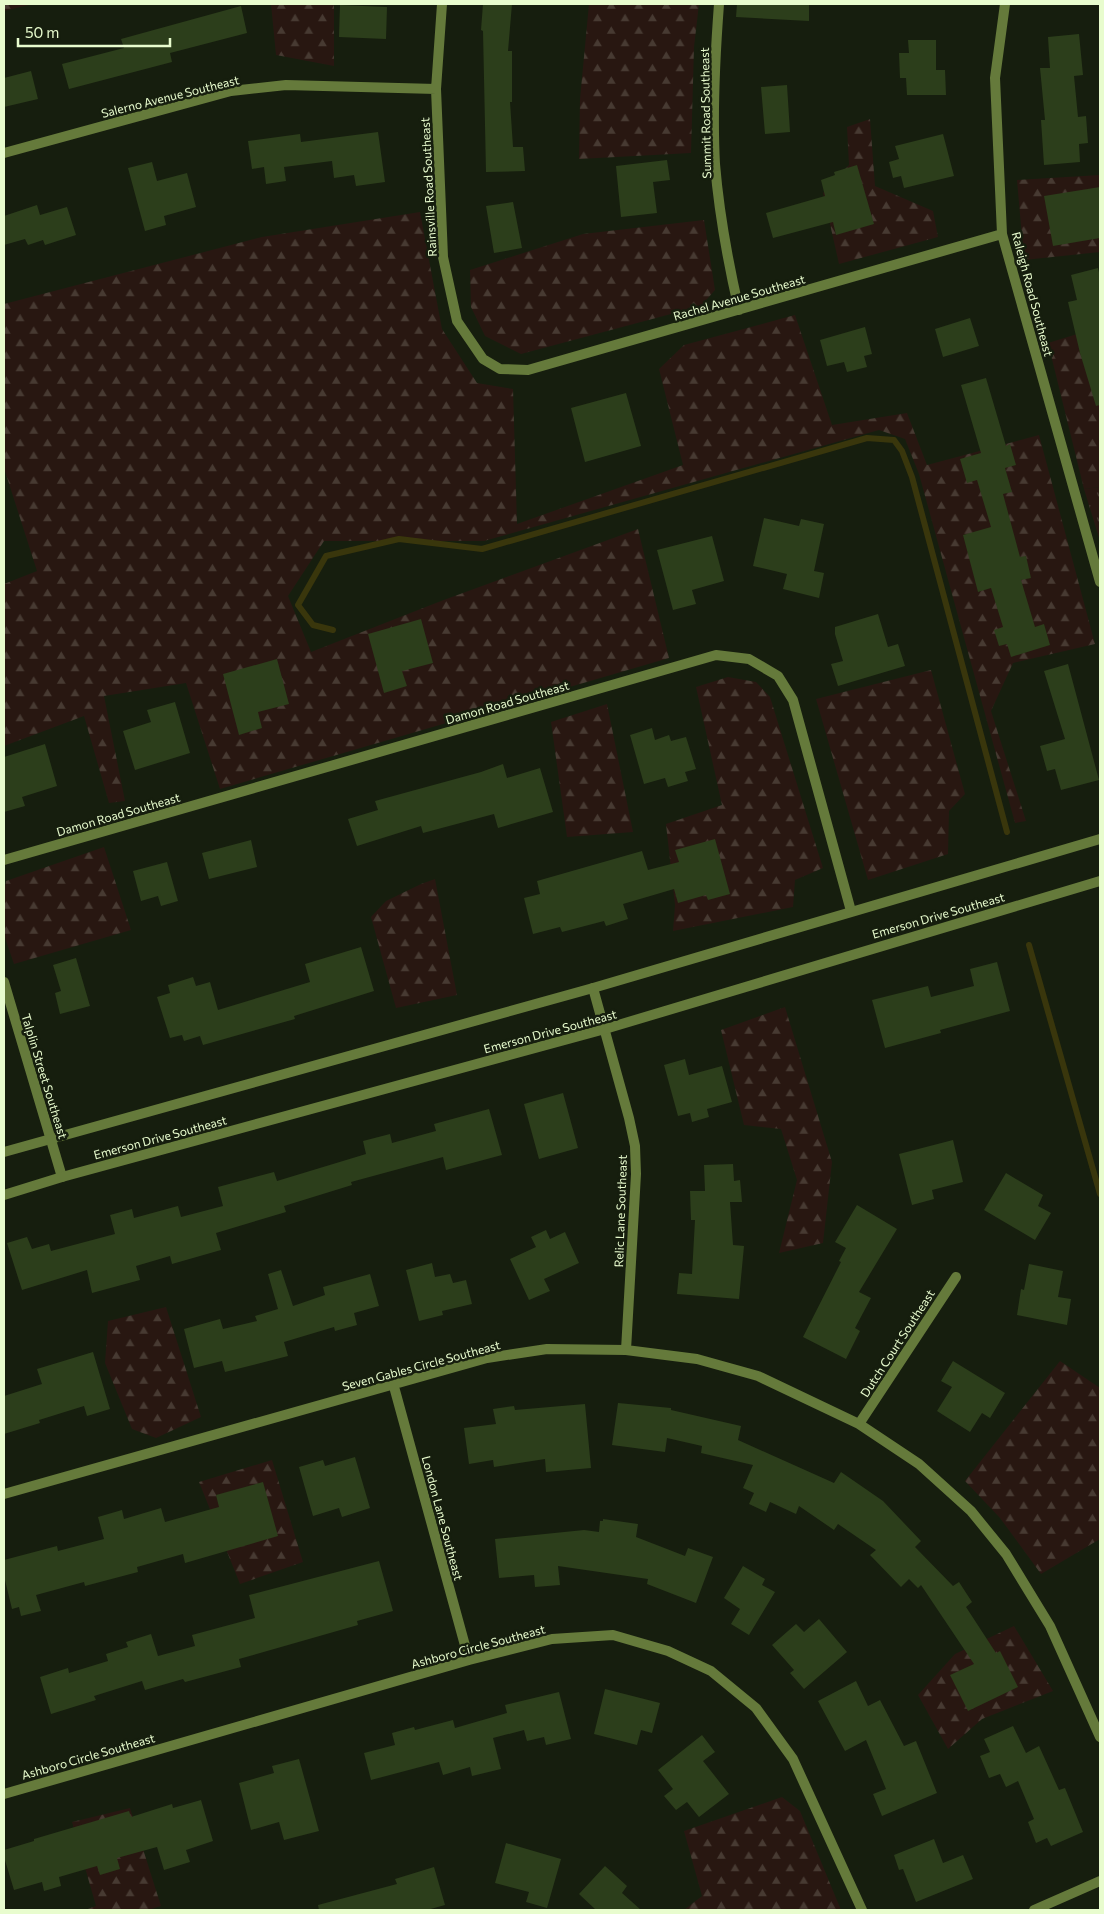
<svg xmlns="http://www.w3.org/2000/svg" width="1104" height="1914" viewBox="0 0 1104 1914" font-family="Commissioner,sans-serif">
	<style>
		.grass { fill: url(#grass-tufts) }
		.forest { fill: url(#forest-firs) }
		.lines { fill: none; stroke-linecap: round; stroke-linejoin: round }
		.stream { stroke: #39360c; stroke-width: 6 }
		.building { fill: #2c3e1b }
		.minor { stroke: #657a3b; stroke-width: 10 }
		.tertiary { stroke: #657a3b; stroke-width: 10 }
		.labels { text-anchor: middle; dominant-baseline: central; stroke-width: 5; stroke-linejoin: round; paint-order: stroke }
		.street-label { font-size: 12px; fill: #e8fcce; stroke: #161e0e }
	</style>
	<defs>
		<pattern id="grass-tufts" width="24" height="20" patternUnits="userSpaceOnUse" patternTransform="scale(1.25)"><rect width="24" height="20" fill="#281711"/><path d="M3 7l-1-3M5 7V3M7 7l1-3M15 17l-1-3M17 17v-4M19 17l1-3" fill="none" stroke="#473a32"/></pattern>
		<pattern id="forest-firs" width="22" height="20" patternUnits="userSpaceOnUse" patternTransform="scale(1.25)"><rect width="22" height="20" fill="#281711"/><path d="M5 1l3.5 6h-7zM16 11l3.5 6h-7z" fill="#473a32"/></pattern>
	</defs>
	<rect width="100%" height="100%" fill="#161e0e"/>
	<path class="grass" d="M1100 487V541L1084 489Z"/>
	<path class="forest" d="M4 4H33L4 11Z
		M271 4H334V66L276 55Z
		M589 4H699L694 47 691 153 579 159 580 99Z
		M870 119 875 186 933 211 938 237 839 264 823 193 849 165 847 127Z
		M1100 175V252L1024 260 1017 180Z
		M420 212 442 329 477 383 513 389 517 524 683 465 659 369 684 345 795 315 832 425 907 413 927 465 1039 435 1095 644 1013 663 991 711 1026 821 1015 823 919 474 905 439 879 430 484 541H324L288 596 311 652 441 601 638 529 669 658 220 789 186 683 104 696 125 801 109 803 84 716 4 746V584L37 571 4 468V304L262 237Z
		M704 220 715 290 701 306 521 354 485 336 471 307 470 270 583 234Z
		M1100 327V487L1084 489 1048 343Z
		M931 670 965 794 949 811 948 854 868 880 816 699Z
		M728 677 756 682 770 697 823 868 795 880 793 907 673 931 675 905 666 824 722 805 696 687Z
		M607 704 633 832 567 837 551 722Z
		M104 847 131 930 14 964 4 935V894L6 881Z
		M435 879 457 995 396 1008 371 917 386 901 421 884Z
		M785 1007 832 1162 823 1243 779 1253 797 1180 781 1129 744 1125 721 1030Z
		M166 1307 201 1417 156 1438 132 1429 105 1363 108 1321Z
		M1060 1361 1100 1388V1539L1041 1574 1000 1518 965 1481Z
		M272 1460 303 1562 240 1584 199 1482Z
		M1014 1626 1053 1691 982 1719 948 1749 918 1695 955 1654Z
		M782 1797 800 1811 841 1910H684L702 1896 684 1831Z
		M130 1808 161 1906 148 1910H85L96 1906 72 1822Z"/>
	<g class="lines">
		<path class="stream" d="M333 630 313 625 298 605 326 556 399 539 482 549 867 438 894 440 902 451 912 477 1007 832
			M1029 945 1100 1194"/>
	</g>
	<path class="building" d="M483 4H512L508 51H512V102H510L513 147H523L525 171 486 172 483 31 481 30Z
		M737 4H809V21L736 17Z
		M340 5 387 7 386 39 339 37Z
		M241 6 247 33 170 53 172 62 69 89 62 64 124 48 121 39Z
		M1079 34 1083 75 1074 76 1078 117 1086 116 1088 143 1079 144 1080 162 1044 165 1041 120H1045L1040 68H1050L1048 37Z
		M908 40H936V70H945L946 95H907L906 78H900L899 53H909Z
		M31 71 38 99 4 107V78Z
		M787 85 790 132 765 134 761 87Z
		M378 132 385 182 356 186 354 175 334 178 332 161 284 167 286 181 266 184 264 167 252 169 248 141 300 134 301 142Z
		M943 134 954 176 904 188 901 176 893 178 889 162 899 159 895 146Z
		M667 160 670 180 653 182 657 213 621 217 616 166Z
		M152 162 157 181 187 173 196 207 164 216 166 225 145 231 128 168Z
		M857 165 874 224 836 235 833 222 773 238 766 213 825 196 821 180 835 175 834 172Z
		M1100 187V238L1053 246 1044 196Z
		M513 202 522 248 494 253 486 206Z
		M37 205 40 215 67 207 76 235 45 245 43 240 28 245 25 239 4 245V216Z
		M1098 268 1100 277V405L1096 406 1080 353 1068 302 1077 300 1071 275Z
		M970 318 979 346 943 357 935 329Z
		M865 327 872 354 864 356 867 367 847 372 844 362 827 366 820 340Z
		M986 378 1006 446 1010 444 1016 465 1005 468 1012 492 1003 494 1020 557 1026 556 1031 578 1021 580 1035 627 1044 624 1050 645 1011 657 1007 644 999 646 994 630 1003 627 991 588 978 592 963 535 991 527 977 480 967 483 960 459 981 453 961 385Z
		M626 393 641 446 585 462 571 408Z
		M764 518 799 526 801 519 824 524 814 571 824 573 819 598 783 589 787 574 753 566Z
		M712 536 724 581 692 590 696 604 673 610 657 550Z
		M878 614 888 647 898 644 905 666 838 686 831 664 843 661 835 634V627Z
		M421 619 433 663 402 671 407 686 384 693 368 634Z
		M277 659 289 704 258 712 262 728 239 735 223 674Z
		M1068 664 1099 780 1061 790 1055 769 1047 771 1040 746 1065 739 1044 671Z
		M175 702 190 753 135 770 123 731 151 722 147 710Z
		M652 728 655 740 669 735 671 741 686 737 696 769 685 772 688 781 668 787 665 778 644 784 630 735Z
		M45 744 57 786 22 797 25 806 4 812V757Z
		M503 764 507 778 540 768 553 812 498 828 494 814 423 833 421 826 357 846 348 819 378 810 375 801 481 772Z
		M715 839 730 894 708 900 706 895 678 903 674 889 623 904 628 919 606 926 604 921 562 932 560 927 533 934 524 898 540 894 537 881 642 851 648 870 679 862 675 850Z
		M251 840 257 867 209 879 202 853Z
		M167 862 178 901 161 906 158 896 141 901 133 871Z
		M361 947 374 991 294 1016 295 1019 203 1045 200 1036 184 1041 182 1035 170 1038 157 997 170 993 168 985 193 977 196 986 210 982 218 1010 310 982 305 964Z
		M76 958 90 1006 60 1014 55 993 61 991 53 965Z
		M997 962 1010 1011 940 1030 941 1033 885 1048 872 1000 928 986 931 997 974 986 970 969Z
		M685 1059 689 1075 722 1066 732 1102 707 1109 709 1117 692 1122 690 1113 678 1116 664 1065Z
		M563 1093 578 1148 539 1159 524 1104Z
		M489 1109 502 1155 446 1170 443 1157 351 1182 352 1185 284 1206 286 1212 216 1233 221 1250 172 1264 170 1256 136 1266 140 1280 92 1293 87 1270 22 1290 7 1243 27 1237 32 1249 49 1244 51 1251 115 1234 110 1215 132 1209 134 1218 178 1206 181 1217 223 1206 218 1187 274 1172 277 1181 366 1154 363 1141 390 1134 392 1143 436 1131 434 1124Z
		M953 1140 963 1182 932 1190 934 1199 912 1205 899 1154Z
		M733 1164 734 1181 740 1180 742 1202H730L733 1245 744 1246 739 1299 677 1294 679 1273 692 1274 695 1220H691L690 1191H705L704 1165Z
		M1006 1173 1043 1195 1038 1206 1051 1213 1035 1240 984 1210Z
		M857 1205 897 1229 859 1292 871 1298 855 1328 860 1331 846 1359 803 1337 841 1262 839 1261 846 1248 835 1242Z
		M546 1230 550 1239 565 1232 579 1263 544 1279 550 1291 529 1300 510 1259 536 1247 531 1237Z
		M432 1263 435 1277 450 1274 453 1283 466 1280 472 1304 442 1311 443 1315 419 1321 406 1270Z
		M1029 1264 1063 1271 1058 1297 1071 1299 1067 1325 1017 1315 1021 1289 1024 1290Z
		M281 1270 293 1306 325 1295 323 1287 370 1274 379 1306 354 1313 357 1325 335 1331 334 1327 284 1342 288 1356 225 1372 222 1361 194 1368 184 1329 220 1319 223 1329 257 1321 255 1316 278 1309 268 1274Z
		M93 1352 110 1409 87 1416 84 1406 39 1420 40 1423 4 1434V1396L42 1384 37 1369Z
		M953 1361 1005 1393 990 1418 982 1413 970 1432 937 1411 952 1387 941 1381Z
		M618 1403 671 1408V1410L741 1426 738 1440 834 1483 841 1472 883 1501 921 1541 915 1547 953 1586 959 1582 972 1602 966 1607 996 1653 1000 1651 1018 1687 968 1711 950 1675 974 1664 921 1585 918 1588 909 1579 901 1587 870 1555 876 1550 838 1524 834 1530 799 1506 796 1514 770 1502 766 1512 749 1504 754 1493 743 1488 753 1465 701 1453 702 1446 667 1438 665 1452 612 1445Z
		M585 1404 591 1468 546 1472 545 1459 494 1467 493 1460 469 1464 464 1428 496 1424 493 1409 514 1406 515 1410Z
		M355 1457 370 1508 342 1517 339 1508 313 1516 299 1467 323 1460 325 1466Z
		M263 1482 278 1536 185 1563 183 1554 137 1567 138 1572 85 1586 84 1582 36 1595 41 1611 21 1616 19 1607 12 1609 4 1576V1560L57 1546 58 1551 104 1539 98 1517 122 1510 124 1519 161 1508 165 1522 219 1507 216 1495Z
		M603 1519 638 1524 636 1537 685 1556 688 1548 713 1557 696 1603 647 1584 648 1579 558 1566 560 1585 535 1587 534 1575 499 1578 495 1539 584 1530 599 1532 600 1521H603Z
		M379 1561 393 1611 357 1621 358 1625 239 1659 241 1667 185 1682 183 1679 145 1690 142 1681 94 1696 96 1700 51 1714 40 1677 68 1668 69 1673 108 1661 106 1654 128 1647 126 1642 151 1634 158 1656 195 1646 192 1635 255 1618 249 1595Z
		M743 1566 765 1579 762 1585 775 1592 749 1635 731 1624 740 1609 724 1598Z
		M819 1619 847 1652 804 1689 790 1673 794 1670 772 1645 796 1624 804 1632Z
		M856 1681 868 1706 880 1700 904 1746 916 1741 937 1793 882 1816 873 1794 886 1789 866 1740 845 1751 818 1701Z
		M605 1689 660 1703 652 1733 641 1730 637 1745 594 1734Z
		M559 1692 571 1739 546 1745 544 1737 527 1741 524 1730 493 1738 501 1769 472 1776 470 1767 443 1775 439 1762 371 1780 364 1753 395 1745 392 1733 414 1727 415 1730 453 1720 455 1728 507 1713 505 1705Z
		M1013 1726 1026 1753 1039 1746 1059 1790 1065 1788 1083 1832 1051 1846 1047 1838 1036 1843 1028 1822 1034 1819 1018 1781 1006 1787 1000 1774 989 1778 980 1756 990 1752 984 1739Z
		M702 1735 715 1752 703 1761 729 1794 699 1817 687 1802 676 1810 664 1796 673 1789 658 1770Z
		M299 1759 319 1831 284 1840 279 1822 251 1830 239 1783 274 1773 272 1766Z
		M201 1800 213 1841 186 1850 190 1862 164 1870 157 1847 117 1858 120 1869 100 1875 97 1866 59 1877 61 1886 44 1891 42 1882 14 1890 4 1857V1850L34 1841V1839L129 1811 131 1817 172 1804 173 1808Z
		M934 1839 943 1863 963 1855 973 1879 916 1902 903 1869 899 1870 894 1855Z
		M506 1843 561 1859 547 1908 526 1902 529 1892 495 1883Z
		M605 1866 627 1886 622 1893 641 1910H596L579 1894Z
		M434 1867 445 1905 427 1910H319L318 1905 397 1884 395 1879Z"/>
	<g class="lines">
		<path class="minor" d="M442 4 436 89 443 257 457 321 483 359 500 369 528 370 1002 234
			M719 4C715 57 712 110 715 164 719 213 728 262 739 310
			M1005 4 995 78 1002 234 1100 582
			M4 153 231 91 286 85 436 89
			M4 860 716 655 749 659 778 676 793 700 851 911
			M4 982 62 1177
			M593 988 629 1118 635 1146 636 1174 626 1350
			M393 1383 469 1660
			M859 1424 956 1277
			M4 1494 487 1358 547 1349 626 1350 697 1359 758 1376 859 1424 919 1464 971 1511 1006 1554 1050 1626 1100 1737
			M4 1794 469 1660 552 1639 613 1635 668 1651 711 1671 756 1708 793 1759 862 1910
			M1034 1910 1100 1881"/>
		<path class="tertiary" d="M4 1152 593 988 1100 839
			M4 1195 62 1177 605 1029 1100 881"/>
	</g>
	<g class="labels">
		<g class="street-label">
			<text transform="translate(170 96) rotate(-14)">Salerno Avenue Southeast</text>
			<text transform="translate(705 113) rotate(-91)">Summit Road Southeast</text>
			<text transform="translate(428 187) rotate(-93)">Rainsville Road Southeast</text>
			<text transform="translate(1033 294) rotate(75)">Raleigh Road Southeast</text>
			<text transform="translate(739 297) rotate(-16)">Rachel Avenue Southeast</text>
			<text transform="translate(507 702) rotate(-16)">Damon Road Southeast</text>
			<text transform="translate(118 814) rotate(-16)">Damon Road Southeast</text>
			<text transform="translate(938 915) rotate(-16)">Emerson Drive Southeast</text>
			<text transform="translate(550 1031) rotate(-15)">Emerson Drive Southeast</text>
			<text transform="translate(45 1076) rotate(73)">Talplin Street Southeast</text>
			<text transform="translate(160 1137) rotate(-15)">Emerson Drive Southeast</text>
			<text transform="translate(620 1211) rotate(-88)">Relic Lane Southeast</text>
			<text transform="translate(897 1343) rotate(-57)">Dutch Court Southeast</text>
			<text transform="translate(421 1365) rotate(-15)">Seven Gables Circle Southeast</text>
			<text transform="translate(443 1518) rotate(75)">London Lane Southeast</text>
			<text transform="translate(478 1646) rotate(-15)">Ashboro Circle Southeast</text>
			<text transform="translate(88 1756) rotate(-16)">Ashboro Circle Southeast</text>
		</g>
	</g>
	<rect width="1104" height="1914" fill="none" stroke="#e8fcce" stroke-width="10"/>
	<path d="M18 38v8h152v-8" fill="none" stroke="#e8fcce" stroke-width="2.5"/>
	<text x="25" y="38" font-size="15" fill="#e8fcce" stroke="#161e0e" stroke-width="4" paint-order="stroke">50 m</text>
</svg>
